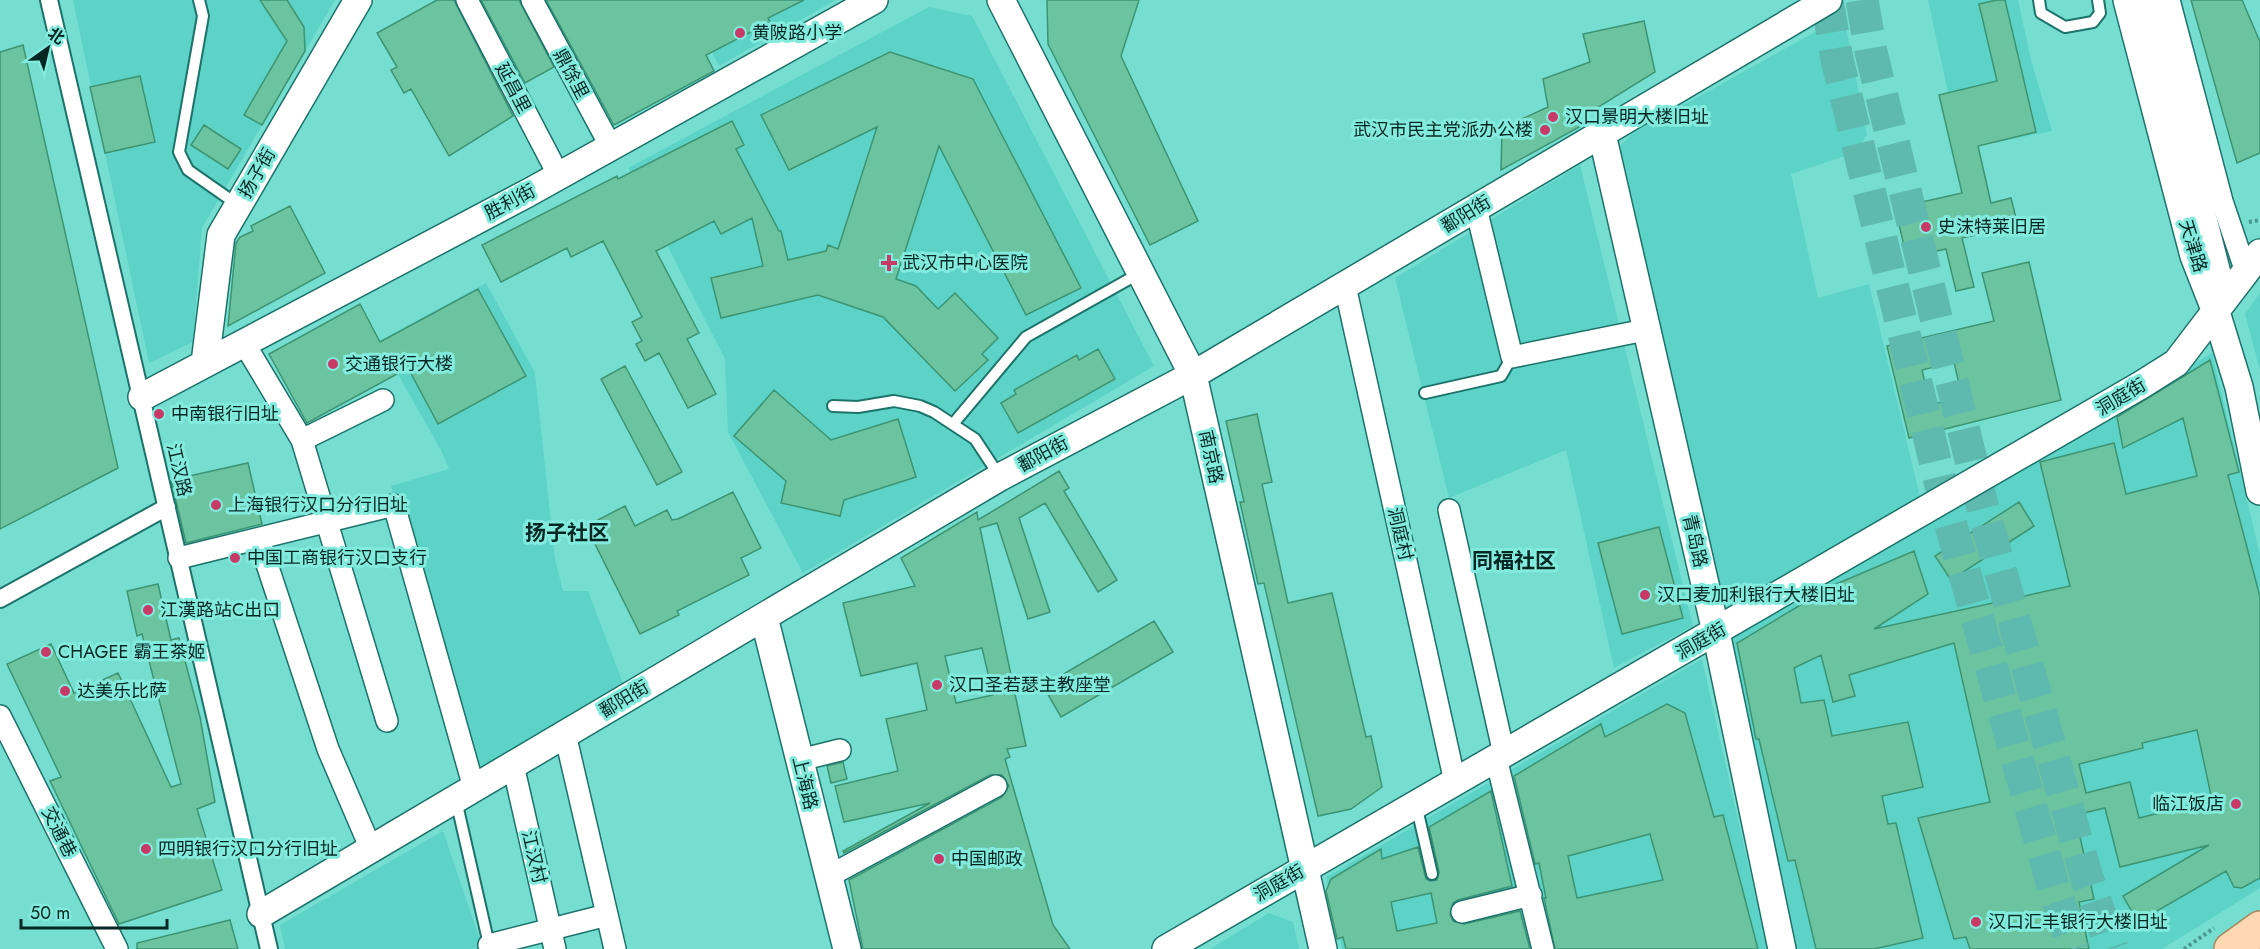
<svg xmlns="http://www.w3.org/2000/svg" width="2260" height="949" viewBox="0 0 2260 949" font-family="Jost,'Noto Sans SC',sans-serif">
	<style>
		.built { fill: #5cd3c6 }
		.building { fill: #6cc39f; stroke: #3c9473; stroke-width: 1.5; fill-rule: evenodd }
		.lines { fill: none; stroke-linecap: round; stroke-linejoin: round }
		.primary-tunnel { stroke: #5eb9ae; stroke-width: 33; stroke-dasharray: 33 16; stroke-linecap: butt }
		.service-casing { stroke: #1c736a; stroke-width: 14 }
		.pedestrian-casing { stroke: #1c736a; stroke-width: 20 }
		.minor-casing { stroke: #1c736a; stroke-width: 24 }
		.tertiary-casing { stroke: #1c736a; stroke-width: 30 }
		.primary-casing { stroke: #a58960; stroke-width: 36 }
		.path { stroke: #49978e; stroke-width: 4; stroke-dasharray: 3 3; stroke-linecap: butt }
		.service { stroke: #fff; stroke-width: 10 }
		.pedestrian { stroke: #fff; stroke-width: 16 }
		.minor { stroke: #fff; stroke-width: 21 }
		.tertiary { stroke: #fff; stroke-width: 27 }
		.primary { stroke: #fdd8b3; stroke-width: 33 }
		.poi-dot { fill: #c73a68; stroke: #82ebde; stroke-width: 2 }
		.labels { text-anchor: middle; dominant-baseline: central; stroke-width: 6; stroke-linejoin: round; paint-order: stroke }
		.poi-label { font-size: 18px; fill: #042723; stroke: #82ebde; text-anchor: start }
		.street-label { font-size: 18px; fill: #042723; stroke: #82ebde }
		.quarter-label { font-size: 21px; font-weight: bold; fill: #042723; stroke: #82ebde }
	</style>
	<rect width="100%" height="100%" fill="#75ded1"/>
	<path class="built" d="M73 0H335L202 228 193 342 149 363Z
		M685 0H836L719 66Z
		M1928 0H2018L2031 60 2052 131 1978 146 1986 180 1960 186 1939 95 1948 92Z
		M929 7 972 16 1154 366 803 573 728 432 725 359 628 168Z
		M1844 16 1867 135 1854 153 1791 174 1818 298 1869 284 1920 497 1753 596 1737 599 1717 585 1616 157 1620 146 1633 133Z
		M1580 165 1693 626 1614 668 1566 450 1449 498 1395 278Z
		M486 283 535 373 555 559 563 591H588L626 691 475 773 391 486 449 469 441 450 379 341Z
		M2260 293V370L2245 314Z
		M2212 353 2260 555V888L2162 949H1795L1725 637Z
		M1702 659 1767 949H1342L1326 877Z
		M443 831 483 949H285L280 925Z
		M1269 913 1293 922 1299 949H1210Z"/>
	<path class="building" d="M260 0H287L304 27 305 51 262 125 244 115 287 41Z
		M437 0H454L513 116 449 156 411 89 404 93 391 70 397 67 377 33Z
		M481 0H519L554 67 525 83Z
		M546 0H804L768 18 770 22 706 55 714 71 614 125Z
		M1047 0H1139L1121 56 1198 221 1150 245 1048 44Z
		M1997 0H2005L2036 132 1978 146 1991 203 2011 198 2018 226 1962 238 1974 287 1956 291 1946 249 1907 258 1895 208 1962 193 1939 95 1997 81 1979 4Z
		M2191 0H2242L2260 42V153L2237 163Z
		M1644 21 1655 72 1579 119 1581 126 1501 170 1502 128 1548 107 1543 79 1590 62 1583 34Z
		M23 45 118 468 0 529V52Z
		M890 52 973 79 1081 288 1026 315 939 146 896 279 916 286 938 309 955 293 998 338 982 354 988 360 955 391 883 317 818 295 721 318 711 278 763 266 752 218 721 234 714 221 656 251 699 333 687 339 716 394 688 408 659 353 645 361 636 344 642 341 632 322 642 317 603 241 571 257 567 248 501 282 482 245 617 176 618 179 732 121 744 145 736 149 779 231H781L788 260 826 251 828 245 838 249 877 127 789 170 761 115Z
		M140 76 155 142 105 153 90 87Z
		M204 125 241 149 228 169 191 145Z
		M290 206 325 273 228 326 236 243 240 237 253 231 251 226Z
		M2029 262 2061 400 1909 438 1887 346 1994 321 1982 273ZM1954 362 1962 397 1930 405 1922 370Z
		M478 289 526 376 438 424 408 368 307 423 269 354 360 304 380 342Z
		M1098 349 1115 379 1018 433 1001 403 1016 394 1014 390 1077 355 1079 360Z
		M2210 360 2239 472 2228 475 2260 597V878L2242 888 2234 887 2226 871 2138 922 2123 896 2209 845 2120 867 2105 808 2075 815 2094 899 2079 902 2089 949H1970L1966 937 1954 939 1918 818 1990 802 1954 643 1849 675 1855 696 1833 702 1821 655 1794 668 1801 703 1824 700 1832 736 1908 722 1923 787 1882 796 1888 824 1896 823 1923 938 1874 949H1816L1795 860 1788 861 1759 739H1756L1737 643 1834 585 1914 551 1928 594 1874 629 2070 586 2040 462 2114 443 2126 494 2197 476 2183 418 2123 448 2117 417ZM2197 730 2212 800 2139 818 2130 782 2086 793 2079 764 2143 748 2142 743Z
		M625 366 682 472 657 485 601 379Z
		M774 390 831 440 898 419 916 477 844 500 840 516 781 503 786 481 734 436Z
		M1257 414 1272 482 1262 484 1288 603 1332 593 1366 737 1371 736 1382 787 1351 809 1318 816 1264 583 1258 584 1240 502H1244L1226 421Z
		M248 463 262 524 186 543 171 480Z
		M1059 471 1069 488 1064 491 1117 580 1098 592 1045 503 1019 518 1050 612 1028 619 997 523 980 528 1026 746 1007 749 1010 757 1005 759 1053 925 1070 949H863L849 880 1002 797 1009 786 1002 775H990L844 853 843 851 930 803 844 822 835 786 898 771 886 719 927 710 917 663 861 676 843 603 915 586 901 558 977 512 978 520ZM982 648 993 695 956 703 945 656Z
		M733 492 761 548 741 558 749 575 677 611 679 615 640 634 586 526 625 506 635 526 667 510 672 520 678 519Z
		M2019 502 2034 526 1951 580 1935 556Z
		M1659 527 1683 618 1622 634 1598 543Z
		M158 584 171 640 179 638 200 717 215 802 197 809 222 890 119 924 50 781 61 777 7 664 51 644 74 693 118 673 171 787 181 784 142 634 137 636 127 591Z
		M1154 621 1173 652 1061 717 1043 686Z
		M1667 704 1685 713 1714 817 1723 815 1758 949H1555L1544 898H1546L1539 863 1535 864 1514 776 1601 724 1605 737ZM1650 834 1663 880 1577 898 1568 856Z
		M843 762 847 779 831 783 827 766Z
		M1491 791 1512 886 1458 900 1453 903 1450 914 1453 921 1464 924 1520 911 1530 949H1346L1343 937 1337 939 1326 891 1331 879 1381 849 1382 859 1418 847 1426 879 1430 881 1437 880 1439 872 1429 827ZM1431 893 1437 923 1397 931 1391 902Z
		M230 920 238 949H137V943Z"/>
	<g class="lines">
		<path class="primary-tunnel" d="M1827 0 1837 59 1949 518 2054 889 2075 949
			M1862 0 1871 52 1983 509 2087 878 2112 949"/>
		<defs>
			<path id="service" d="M199 0 203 16 179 152 188 170 238 205
				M2039 0 2041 13 2065 27 2093 22 2100 13 2098 0
				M1425 393 1501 376 1512 357
				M833 406 858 407 894 401 920 406 934 412 975 439 1000 477
				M953 424 1026 337 1140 273
				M456 800 490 949
				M1416 804 1432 874"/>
			<path id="pedestrian" d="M49 0 269 949
				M0 599 167 507"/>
			<path id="minor" d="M467 0 559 176
				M532 0 611 147
				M2169 0 2222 201 2245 269
				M1476 208 1512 357 1645 330
				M1345 286 1455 782
				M244 343 302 440 387 721
				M302 440 383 400
				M1449 510 1504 754
				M259 540 328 749 371 849
				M179 558 394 505 474 788
				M0 716 117 949
				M565 734 615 949
				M1496 758 1543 949
				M800 760 840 750
				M513 765 555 949
				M829 876 996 786
				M1462 912 1531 895
				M489 945 607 915"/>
			<path id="tertiary" d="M1001 0 1193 375 1323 949
				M2127 0 2194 256 2216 312 2239 387 2260 491
				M2147 0 2221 289
				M1602 134 1716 632 1782 949
				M205 363 221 235 358 0
				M142 397 528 193 874 0
				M764 617 847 949
				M261 914 1000 477 1193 375 1828 0
				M1166 949 2141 385 2176 363 2260 253"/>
			<path id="primary" d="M2231 949 2260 928"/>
		</defs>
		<use href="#service" class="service-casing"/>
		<use href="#pedestrian" class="pedestrian-casing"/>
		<use href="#minor" class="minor-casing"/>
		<use href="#tertiary" class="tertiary-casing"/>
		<use href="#primary" class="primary-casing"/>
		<path class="path" d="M2249 222 2260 220
			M2184 949 2214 928"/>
		<use href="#service" class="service"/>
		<use href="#pedestrian" class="pedestrian"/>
		<use href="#minor" class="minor"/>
		<use href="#tertiary" class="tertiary"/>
		<use href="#primary" class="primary"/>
	</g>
	<g class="poi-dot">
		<circle cx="740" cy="33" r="6"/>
		<circle cx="1553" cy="117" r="6"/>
		<circle cx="1545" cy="130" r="6"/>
		<circle cx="1926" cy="227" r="6"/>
		<path d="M886 254h6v6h6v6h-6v6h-6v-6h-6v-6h6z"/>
		<circle cx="333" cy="364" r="6"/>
		<circle cx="159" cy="414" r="6"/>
		<circle cx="216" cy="505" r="6"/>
		<circle cx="235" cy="558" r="6"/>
		<circle cx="1645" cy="595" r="6"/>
		<circle cx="148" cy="610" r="6"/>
		<circle cx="46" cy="652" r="6"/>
		<circle cx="937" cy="685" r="6"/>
		<circle cx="65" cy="691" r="6"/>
		<circle cx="2236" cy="804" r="6"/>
		<circle cx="146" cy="849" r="6"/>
		<circle cx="939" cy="859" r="6"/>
		<circle cx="1976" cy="922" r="6"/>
	</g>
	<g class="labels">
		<g class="poi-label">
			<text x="752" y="33">黄陂路小学</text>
			<text x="1565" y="117">汉口景明大楼旧址</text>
			<text x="1533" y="130" text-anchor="end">武汉市民主党派办公楼</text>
			<text x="1938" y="227">史沫特莱旧居</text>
			<text x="902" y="263">武汉市中心医院</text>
			<text x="345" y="364">交通银行大楼</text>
			<text x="171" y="414">中南银行旧址</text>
			<text x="228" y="505">上海银行汉口分行旧址</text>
			<text x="247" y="558">中国工商银行汉口支行</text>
			<text x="1657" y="595">汉口麦加利银行大楼旧址</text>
			<text x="160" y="610">江漢路站C出口</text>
			<text x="58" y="652">CHAGEE 霸王茶姬</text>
			<text x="949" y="685">汉口圣若瑟主教座堂</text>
			<text x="77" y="691">达美乐比萨</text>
			<text x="2224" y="804" text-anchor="end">临江饭店</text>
			<text x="158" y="849">四明银行汉口分行旧址</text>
			<text x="951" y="859">中国邮政</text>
			<text x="1988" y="922">汉口汇丰银行大楼旧址</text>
		</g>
		<g class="street-label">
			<text transform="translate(571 74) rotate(62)">鼎馀里</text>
			<text transform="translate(513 88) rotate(62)">延昌里</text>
			<text transform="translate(257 173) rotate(-60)">扬子街</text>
			<text transform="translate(510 202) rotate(-28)">胜利街</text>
			<text transform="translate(1466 214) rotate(-31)">鄱阳街</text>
			<text transform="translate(2193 246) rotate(73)">天津路</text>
			<text transform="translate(2121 397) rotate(-31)">洞庭街</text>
			<text transform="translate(1043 454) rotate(-28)">鄱阳街</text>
			<text transform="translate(1211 457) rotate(78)">南京路</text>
			<text transform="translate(179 470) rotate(77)">江汉路</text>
			<text transform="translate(1400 534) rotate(77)">洞庭村</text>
			<text transform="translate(1695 541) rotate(77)">青岛路</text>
			<text transform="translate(1701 641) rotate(-30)">洞庭街</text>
			<text transform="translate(624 699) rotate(-31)">鄱阳街</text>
			<text transform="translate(805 783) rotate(76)">上海路</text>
			<text transform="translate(59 832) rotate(63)">交通巷</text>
			<text transform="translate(534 857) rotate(77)">江汉村</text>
			<text transform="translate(1279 883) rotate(-30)">洞庭街</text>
		</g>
		<g class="quarter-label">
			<text x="567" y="533">扬子社区</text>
			<text x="1514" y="561">同福社区</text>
		</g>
	</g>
	<g transform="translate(48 48) rotate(34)" stroke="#82ebde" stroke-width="4.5" paint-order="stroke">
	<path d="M0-4.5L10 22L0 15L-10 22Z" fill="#042723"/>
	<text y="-9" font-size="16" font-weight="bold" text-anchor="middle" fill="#042723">北</text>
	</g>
	<path d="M21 919v9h146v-9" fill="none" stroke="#042723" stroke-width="3"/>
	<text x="30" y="919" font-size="18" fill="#042723" stroke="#82ebde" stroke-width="4.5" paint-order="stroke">50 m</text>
</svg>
